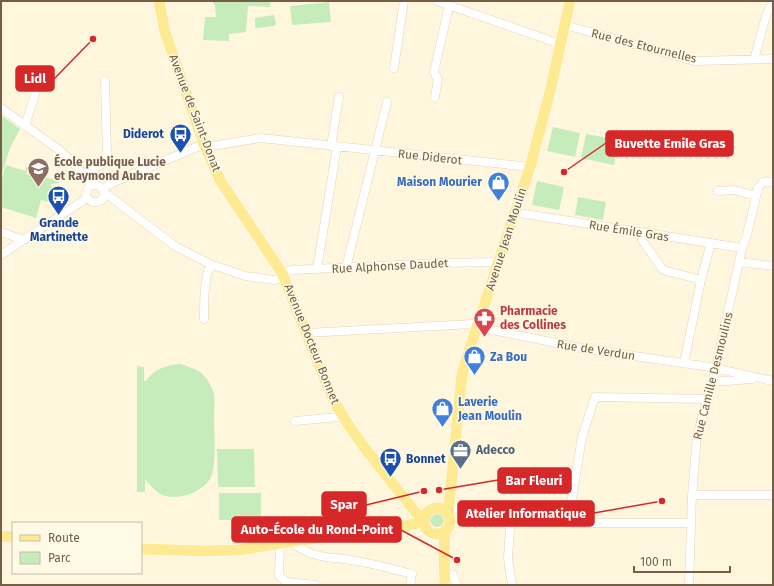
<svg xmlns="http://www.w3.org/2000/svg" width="774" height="586" viewBox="0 0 774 586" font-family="'Fira Sans',sans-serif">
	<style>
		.green { fill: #c7ecbc }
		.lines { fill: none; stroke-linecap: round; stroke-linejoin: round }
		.minor-casing { stroke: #e2d4ba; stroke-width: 9 }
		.major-casing { stroke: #fff; stroke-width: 12 }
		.minor { stroke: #fff; stroke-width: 8 }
		.major { stroke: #ffea94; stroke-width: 11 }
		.labels { text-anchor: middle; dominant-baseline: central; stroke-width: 3; stroke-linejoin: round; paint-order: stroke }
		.street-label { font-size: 12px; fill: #755e45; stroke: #fffae6 }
		.transit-label { font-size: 12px; font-weight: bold; fill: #164399; stroke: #fffae6; text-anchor: end }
		.education-label { font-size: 12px; font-weight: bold; fill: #785e54; stroke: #fffae6; text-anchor: start }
		.shop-label { font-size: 12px; font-weight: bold; fill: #366cbe; stroke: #fffae6; text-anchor: start }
		.health-label { font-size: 12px; font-weight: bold; fill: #be3a42; stroke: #fffae6; text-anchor: start }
		.service-label { font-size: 12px; font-weight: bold; fill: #4e5e75; stroke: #fffae6; text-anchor: start }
		.leader { fill: none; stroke: #d62828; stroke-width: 1.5 }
		.callout-dot { fill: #d62828; stroke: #fffae6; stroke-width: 1.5 }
		.callout { fill: #d62828; stroke: #d62828; stroke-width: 1.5 }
		.callout-label { font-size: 13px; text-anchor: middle; font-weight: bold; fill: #fff }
	</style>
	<rect width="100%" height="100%" fill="#fef7de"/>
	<path class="green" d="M211 1H271L270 7 248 6 246 32 229 34V41L203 40 205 17H216L215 5Z
		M329 2 331 22 292 25 290 6Z
		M274 15 276 23 275 26 257 28 255 27V18Z
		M1 115 20 129 10 148 1 177Z
		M553 127 580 133 575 157 547 151Z
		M586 134 619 140 614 165 581 158Z
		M6 165 25 171 26 167 28 168 26 174 32 176 34 169 35 170V173L42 175V177L59 180V183L51 184 53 194 51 195V198H53V203L41 200 36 218 1 207V181Z
		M537 181 564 187 559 210 532 205Z
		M578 197 606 202 603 220 575 215Z
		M180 364C189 367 200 369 206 378 209 382 213 389 214 394 215 401 214 409 214 416 214 431 217 463 211 477 203 493 176 502 160 494 154 490 150 484 145 479V492H137V366L144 367V381H146C154 369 166 365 180 364Z
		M217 449H254L255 487H218Z
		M219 493H261V520H219Z
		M430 520a7 7 0 1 1 14 0a7 7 0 1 1-14 0Z"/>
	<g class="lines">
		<defs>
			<path id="minor" d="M437 1 560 44
				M565 25 694 61 773 59
				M756 59 755 56 766 16 773 1
				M394 68 404 1
				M435 97 438 79 434 72 449 6
				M1 108 62 152 85 175 91 186
				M25 126 41 75
				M331 146 339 97
				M206 147 261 138 530 167
				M85 175 92 168 101 165 107 156 105 81
				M103 188 119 180 204 144
				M718 191 734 190 756 196
				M104 192 103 199 98 202H92L86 196C86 183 100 181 104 192L175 246 210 264 245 276 274 280 284 278
				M516 212 525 214 742 248
				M1 232 24 240
				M640 233 642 240 663 270 701 280
				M1 255 87 198
				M739 262 773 266
				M346 268 387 102
				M317 269 337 147
				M282 273 291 270 440 263 498 262
				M204 319C204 300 204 282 210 264
				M477 327 586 349 710 367 773 381
				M307 333 472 324 478 325
				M684 363 701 280 711 243
				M712 382 752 379
				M295 421 338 417 342 415
				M692 495H773
				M450 508 511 514 568 523H691
				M511 514 508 558 512 585
				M568 523 582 437 595 397 707 399
				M294 541 295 545C314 558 329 557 351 560 371 563 392 569 412 574L410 585
				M280 543 279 576 287 582 315 585
				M453 575 457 585
				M689 585 692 495 697 436 714 376 742 248 747 235 758 188 763 182H773"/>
			<path id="major" d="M159 1 165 32 204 144 215 169 221 182 282 273 332 397C354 439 388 477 417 514L424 519
				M424 521a13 13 0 1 1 26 0a13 13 0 1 1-26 0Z
				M448 515 462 374 468 354 530 167 550 92 570 1
				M1 536 13 537
				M141 549 204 551 238 550 294 541 410 525 424 521
				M445 585 444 554 445 530"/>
		</defs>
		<use href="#minor" class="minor-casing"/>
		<use href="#major" class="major-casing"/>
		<use href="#minor" class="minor"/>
		<use href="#major" class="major"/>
	</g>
	<defs>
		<symbol id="bus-pin" viewBox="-11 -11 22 30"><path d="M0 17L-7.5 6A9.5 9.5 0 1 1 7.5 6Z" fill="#1a4fb4" stroke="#fffae6"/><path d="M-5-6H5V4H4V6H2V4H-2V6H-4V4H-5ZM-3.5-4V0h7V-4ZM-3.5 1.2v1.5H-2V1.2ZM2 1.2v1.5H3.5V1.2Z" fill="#fff"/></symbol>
		<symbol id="school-pin" viewBox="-11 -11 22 30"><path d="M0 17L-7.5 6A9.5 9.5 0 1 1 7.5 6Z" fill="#8d6e63" stroke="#fffae6"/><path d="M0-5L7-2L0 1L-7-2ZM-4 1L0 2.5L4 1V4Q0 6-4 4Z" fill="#fff"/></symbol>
		<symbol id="shop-pin" viewBox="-11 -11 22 30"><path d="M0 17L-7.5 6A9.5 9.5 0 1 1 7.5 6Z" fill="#3f7fe0" stroke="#fffae6"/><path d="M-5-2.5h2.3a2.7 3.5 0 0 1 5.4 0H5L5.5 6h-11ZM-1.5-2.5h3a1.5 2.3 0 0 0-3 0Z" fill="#fff"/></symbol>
		<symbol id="pharmacy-pin" viewBox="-11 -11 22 30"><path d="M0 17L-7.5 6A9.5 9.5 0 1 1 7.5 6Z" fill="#e0444e" stroke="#fffae6"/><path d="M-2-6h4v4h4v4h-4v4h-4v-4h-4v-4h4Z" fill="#fff"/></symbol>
		<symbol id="office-pin" viewBox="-11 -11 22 30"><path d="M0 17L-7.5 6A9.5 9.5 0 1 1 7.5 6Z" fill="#5c6f8a" stroke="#fffae6"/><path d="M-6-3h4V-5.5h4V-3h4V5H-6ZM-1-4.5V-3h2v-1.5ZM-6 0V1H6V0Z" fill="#fff"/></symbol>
	</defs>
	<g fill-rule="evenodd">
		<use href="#bus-pin" x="168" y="122" width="25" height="34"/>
		<use href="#school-pin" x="26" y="156" width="25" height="34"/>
		<use href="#shop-pin" x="486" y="170" width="25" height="34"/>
		<use href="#bus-pin" x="46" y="184" width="25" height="34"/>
		<use href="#pharmacy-pin" x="472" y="306" width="25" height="34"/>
		<use href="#shop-pin" x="462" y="344" width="25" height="34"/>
		<use href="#shop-pin" x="430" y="396" width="25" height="34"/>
		<use href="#office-pin" x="448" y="438" width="25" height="34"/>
		<use href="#bus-pin" x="378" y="446" width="25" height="34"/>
	</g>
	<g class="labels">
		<g class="street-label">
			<text transform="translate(644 46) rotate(14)">Rue des Etournelles</text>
			<text transform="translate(195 113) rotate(69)">Avenue de Saint-Donat</text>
			<text transform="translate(430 157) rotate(6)">Rue Diderot</text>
			<text transform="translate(629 231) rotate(9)">Rue Émile Gras</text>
			<text transform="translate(506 239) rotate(-72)">Avenue Jean Moulin</text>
			<text transform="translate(390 266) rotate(-3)">Rue Alphonse Daudet</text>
			<text transform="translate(312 344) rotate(68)">Avenue Docteur Bonnet</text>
			<text transform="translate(596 350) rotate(9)">Rue de Verdun</text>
			<text transform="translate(713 376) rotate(-76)">Rue Camille Desmoulins</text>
		</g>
		<g class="transit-label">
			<text x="164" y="134">Diderot</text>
			<text x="59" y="223" text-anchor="middle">Grande<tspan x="59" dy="14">Martinette</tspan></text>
			<text x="406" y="459" text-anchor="start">Bonnet</text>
		</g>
		<g class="education-label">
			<text x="54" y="162">École publique Lucie<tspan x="54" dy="14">et Raymond Aubrac</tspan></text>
		</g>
		<g class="shop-label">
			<text x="482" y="182" text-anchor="end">Maison Mourier</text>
			<text x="490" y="357">Za Bou</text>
			<text x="458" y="402">Laverie<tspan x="458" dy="14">Jean Moulin</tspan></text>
		</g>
		<g class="health-label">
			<text x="500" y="311">Pharmacie<tspan x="500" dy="14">des Collines</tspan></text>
		</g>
		<g class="service-label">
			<text x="476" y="450">Adecco</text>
		</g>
	</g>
	<path class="leader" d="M93 39L54 79M564 172L606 143M439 490L498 480M424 491L366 505M662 501L594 513M457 560L401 530"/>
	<g class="callout-dot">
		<circle cx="93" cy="39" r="4"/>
		<circle cx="564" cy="172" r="4"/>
		<circle cx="439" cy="490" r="4"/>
		<circle cx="424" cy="491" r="4"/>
		<circle cx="662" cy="501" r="4"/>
		<circle cx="457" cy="560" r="4"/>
	</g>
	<g class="callout">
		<rect x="16" y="66" width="38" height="25" rx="4"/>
		<rect x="606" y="131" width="127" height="25" rx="4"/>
		<rect x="498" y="468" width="73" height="25" rx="4"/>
		<rect x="322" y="492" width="44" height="25" rx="4"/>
		<rect x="458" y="501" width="136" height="25" rx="4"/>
		<rect x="232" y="517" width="169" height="25" rx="4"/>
	</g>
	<g class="callout-label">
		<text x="35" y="83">Lidl</text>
		<text x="670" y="148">Buvette Emile Gras</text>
		<text x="534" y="485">Bar Fleuri</text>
		<text x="344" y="509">Spar</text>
		<text x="526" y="518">Atelier Informatique</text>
		<text x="317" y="534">Auto-École du Rond-Point</text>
	</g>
	<rect width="774" height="586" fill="none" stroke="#755e45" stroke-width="4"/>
	<rect x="12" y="522" width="130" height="52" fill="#fffae6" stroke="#c8bca6"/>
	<rect x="20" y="535" width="20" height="6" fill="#ffea94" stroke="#c8bca6"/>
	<text x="48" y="542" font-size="12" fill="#755e45">Route</text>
	<rect x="20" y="552" width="20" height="12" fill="#c7ecbc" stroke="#c8bca6"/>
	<text x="48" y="562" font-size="12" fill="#755e45">Parc</text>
	<path d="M634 566v6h96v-6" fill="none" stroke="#755e45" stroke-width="2"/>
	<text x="640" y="566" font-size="12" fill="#755e45" stroke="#fffae6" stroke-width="3" paint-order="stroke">100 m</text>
</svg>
